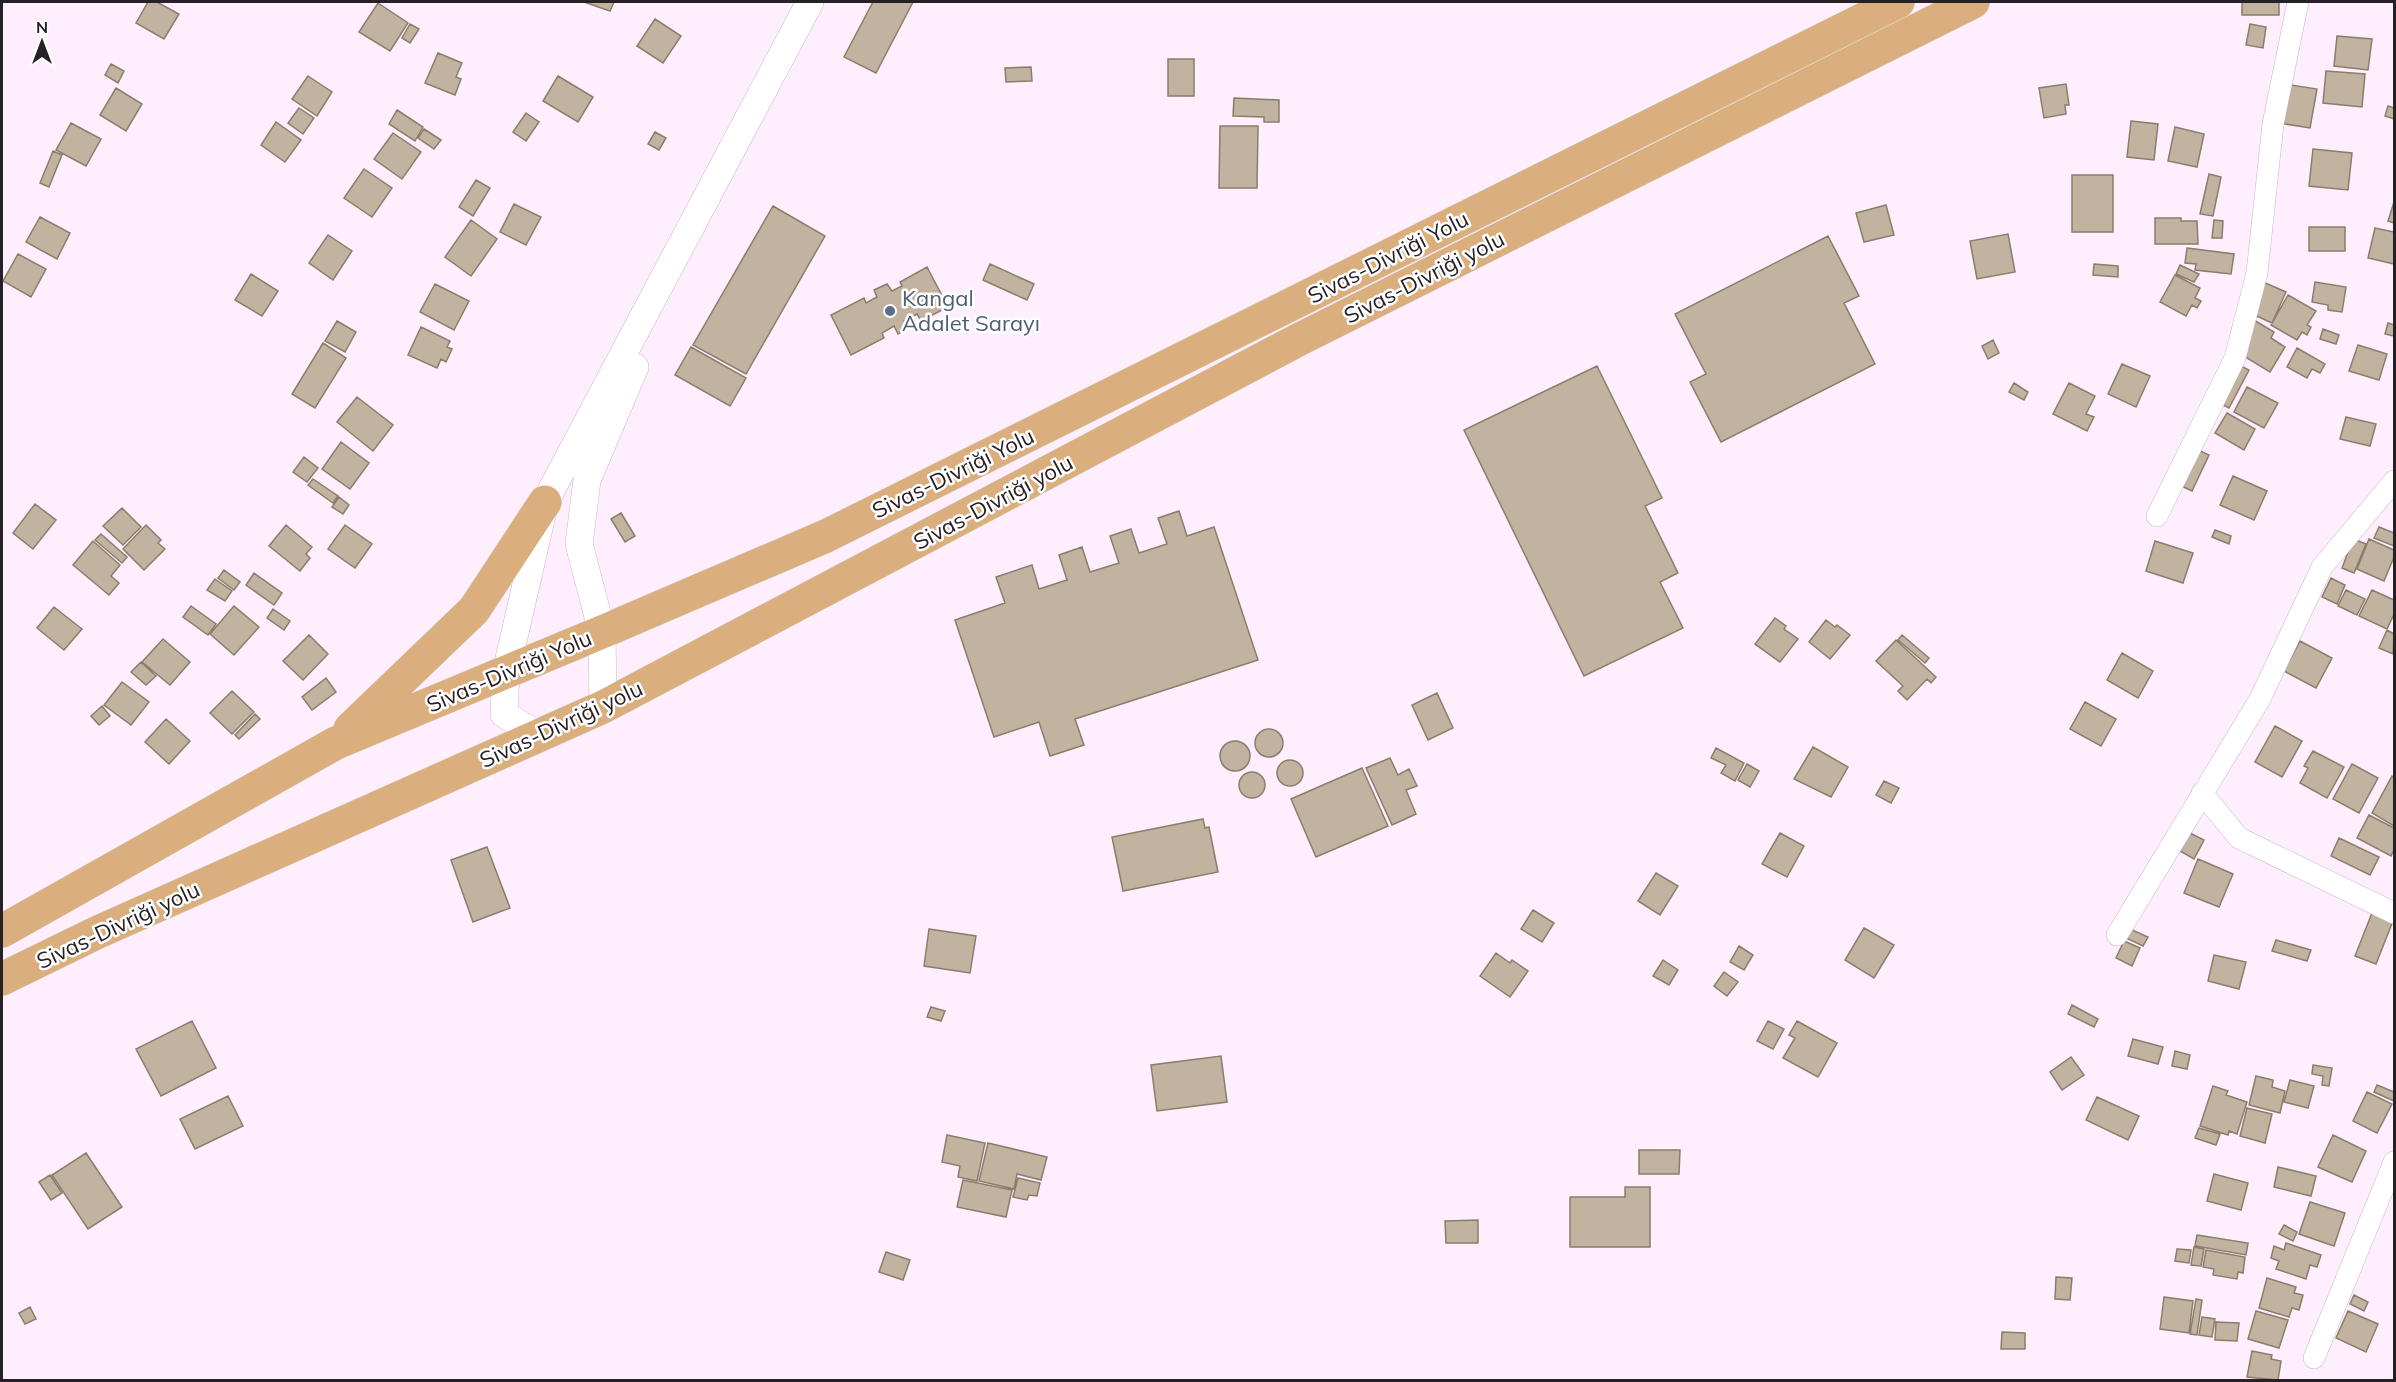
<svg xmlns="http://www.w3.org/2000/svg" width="2396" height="1382" viewBox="0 0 2396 1382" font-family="Mulish,sans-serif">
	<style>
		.building { fill: #c1b39f; stroke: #8b7d6a; stroke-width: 1.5 }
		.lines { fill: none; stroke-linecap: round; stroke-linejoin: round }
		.minor-casing { stroke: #c7b5c7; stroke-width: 22 }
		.tertiary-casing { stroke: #c7b5c7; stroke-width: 28 }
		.primary-casing { stroke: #dcdbdc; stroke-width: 34 }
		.minor { stroke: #fff; stroke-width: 21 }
		.tertiary { stroke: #fff; stroke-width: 27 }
		.primary { stroke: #daaf7d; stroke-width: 33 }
		.service-dot { fill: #5c6f8a; stroke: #fff; stroke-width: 2 }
		.labels { text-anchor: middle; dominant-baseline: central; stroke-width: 5; stroke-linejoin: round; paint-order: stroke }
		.street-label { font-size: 22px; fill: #262027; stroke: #fff }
		.service-label { font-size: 22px; fill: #4e5e75; stroke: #fff; text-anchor: start }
	</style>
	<rect width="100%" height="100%" fill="#feeefe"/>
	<path class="building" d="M148 2H157L179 14 164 39 136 23Z
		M584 2H614L610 11Z
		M873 2H913L876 73 844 57Z
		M2242 2H2279V15H2242Z
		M378 3 408 23 390 51 359 32Z
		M655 19 681 36 663 63 637 46Z
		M410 24 419 29 410 43 402 38Z
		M2250 24 2266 27 2263 48 2246 45Z
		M2337 36 2372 39 2368 70 2334 66Z
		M438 53 462 63 456 77 461 79 455 95 425 83Z
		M1168 59H1194V96H1168Z
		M111 64 124 71 118 83 105 75Z
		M1031 67 1032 81 1006 82 1005 68Z
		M2326 71 2365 74 2362 107 2323 103Z
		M308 76 332 92 317 116 292 99Z
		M558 76 593 97 578 122 543 101Z
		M2066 84 2069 105H2065L2066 114 2044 118 2039 88Z
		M2285 84 2317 89 2310 128 2279 123Z
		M116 88 142 104 126 131 100 115Z
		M1234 98 1279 100V122H1264V117L1233 116Z
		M2388 106 2394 108V119L2385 116Z
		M299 108 314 118 303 134 288 123Z
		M397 110 423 127 415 141 389 124Z
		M526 113 539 122 526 141 513 132Z
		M2131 121 2158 124 2154 160 2127 157Z
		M276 122 301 140 285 162 261 145Z
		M71 123 101 139 86 166 56 150Z
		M1220 126H1258L1257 188H1219Z
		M2175 127 2204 134 2197 167 2168 161Z
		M424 129 441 140 434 149 418 138Z
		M655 132 666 138 659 150 648 144Z
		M393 133 421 152 402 179 374 159Z
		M2313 149 2352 153 2348 190 2309 186Z
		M53 151 62 155 49 187 40 183Z
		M364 169 392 188 372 217 344 198Z
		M2209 174 2221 177 2213 216 2200 214Z
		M2072 175H2113V232H2072Z
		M476 180 490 188 473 216 459 207Z
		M2394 202V223L2388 221Z
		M514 204 541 217 526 245 500 232Z
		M1886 205 1894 235 1864 242 1856 213Z
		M773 206 825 236 746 374 693 345Z
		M40 217 70 233 57 259 26 242Z
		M2155 218H2181V221H2197L2198 244H2155Z
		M471 220 497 239 471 276 445 257Z
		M2214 220 2223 221 2222 238H2212Z
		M2309 227H2345V251H2309Z
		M2375 228 2394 232V264L2368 258Z
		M2008 234 2015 272 1977 279 1970 241Z
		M328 235 352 251 333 280 309 263Z
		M1828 236 1859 296 1844 303 1875 364 1721 442 1690 382 1706 374 1675 314Z
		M2187 248 2234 254 2231 274 2195 270 2196 264 2185 263Z
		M18 254 46 269 31 297 3 281Z
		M990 264 1034 284 1027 300 983 280Z
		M2094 264 2118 266V277L2093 275Z
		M2180 265 2199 274 2194 282 2176 274Z
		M927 267 948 307 921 321 917 314 904 321 908 328 898 334 894 326 882 333 884 338 851 355 831 315 864 298 866 303 877 297 874 290 887 284 892 291 902 286 900 282Z
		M251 274 278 291 262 316 235 300Z
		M2175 275 2200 288 2195 298 2201 301 2197 308 2192 305 2186 316 2160 302Z
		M2263 282 2286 292 2272 323 2250 313Z
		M2315 282 2346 287 2342 312 2328 310V305L2312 302Z
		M435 284 469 301 454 330 420 312Z
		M2288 295 2316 311 2307 325 2311 327 2307 335 2302 332 2297 340 2271 325Z
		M2252 319 2274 332 2271 338 2285 347 2270 372 2237 352Z
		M337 321 356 332 345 352 325 341Z
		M2388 323 2394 325V336L2385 334Z
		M421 327 450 341 447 347 452 349 446 362 441 359 437 368 408 355Z
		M2323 329 2339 335 2336 344 2320 339Z
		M1993 340 1999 353 1988 359 1982 346Z
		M323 343 346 358 315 408 292 394Z
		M2358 345 2387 354 2379 380 2349 371Z
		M691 347 746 378 730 406 675 375Z
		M2297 348 2325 364 2320 373 2312 369 2307 378 2287 367Z
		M2122 364 2150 376 2136 407 2108 394Z
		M2237 364 2249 370 2229 408 2217 402Z
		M1597 366 1662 498 1645 506 1678 573 1660 582 1683 628 1584 676 1464 430Z
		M2014 383 2028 392 2024 400 2009 392Z
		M2069 383 2095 396 2086 414 2094 417 2087 431 2053 414Z
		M2247 387 2278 403 2264 428 2234 412Z
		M357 397 393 425 373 451 337 422Z
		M2227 413 2255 429 2244 450 2215 433Z
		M2346 417 2376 424 2370 446 2340 439Z
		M341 442 369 463 350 489 322 469Z
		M2196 449 2209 455 2192 491 2179 485Z
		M304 457 318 468 307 482 293 472Z
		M2233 476 2267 491 2254 520 2220 505Z
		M313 479 338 496 333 503 308 485Z
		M339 497 349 505 343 514 332 507Z
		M35 504 56 520 33 549 13 533Z
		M122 508 141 527 123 545 103 526Z
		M1179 511 1187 536 1214 527 1258 660 1075 719 1084 745 1050 756 1039 722 994 737 955 620 1005 603 996 577 1032 565 1039 589 1067 580 1059 555 1082 547 1090 572 1119 563 1110 536 1131 529 1139 553 1167 544 1158 518Z
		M621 513 635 536 625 542 611 519Z
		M146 525 161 540 158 543 165 549 144 570 123 549Z
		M286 525 312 547 306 554 310 558 300 571 269 546Z
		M345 525 372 544 355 568 328 549Z
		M2379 527 2394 533V546L2374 538Z
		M2215 530 2231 536 2229 544 2212 537Z
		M101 534 127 557 122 563 95 540Z
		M2353 539 2366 544 2354 573 2342 568Z
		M2369 539 2394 550V557L2384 581 2357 569Z
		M93 541 120 565 111 576 119 583 109 595 73 565Z
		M2155 541 2193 553 2183 583 2146 571Z
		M224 570 240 582 234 590 218 578Z
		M254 573 282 593 274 605 246 585Z
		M2331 578 2345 585 2337 604 2322 597Z
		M215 579 232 591 225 601 207 590Z
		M2346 590 2365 599 2357 615 2338 606Z
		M2372 590 2394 600V614L2387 629 2359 616Z
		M191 606 216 624 208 635 183 617Z
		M234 606 259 627 234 655 210 634Z
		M54 607 82 629 64 650 37 628Z
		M273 609 290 621 284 630 267 618Z
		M1775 618 1786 626 1784 629 1798 639 1780 662 1755 644Z
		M1826 620 1835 627 1837 625 1850 635 1830 659 1809 642Z
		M2387 630 2394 634 2393 654 2379 648Z
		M309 635 328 654 303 680 283 661Z
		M1902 635 1929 658 1925 663 1898 640Z
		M163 639 190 662 170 685 142 662Z
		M1896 640 1936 677 1931 683 1927 679 1907 700 1898 691 1903 686 1876 661Z
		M2300 641 2332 658 2316 688 2284 671Z
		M2122 653 2153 671 2138 698 2107 680Z
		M141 662 156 676 146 685 131 672Z
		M326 678 336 692 312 710 302 697Z
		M122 682 149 702 131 725 104 705Z
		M232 691 254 712 232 734 210 713Z
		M1437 693 1453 728 1428 740 1412 705Z
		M2085 702 2116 719 2101 746 2070 729Z
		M102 706 110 716 99 725 91 716Z
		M255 714 260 719 239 739 235 735Z
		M166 719 190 741 169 764 145 742Z
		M2275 726 2302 741 2282 777 2255 762Z
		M1255 743a14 14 0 1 1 28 0a14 14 0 1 1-28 0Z
		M1220 756a15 15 0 1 1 30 0a15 15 0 1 1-30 0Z
		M1813 747 1848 767 1831 797 1794 779Z
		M1716 748 1744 763 1735 781 1721 773 1726 765 1711 758Z
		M2313 751 2344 767 2327 798 2300 783 2308 768 2304 766Z
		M1390 758 1398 775 1409 769 1417 786 1406 790 1416 814 1392 825 1366 768Z
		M1277 773a13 13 0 1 1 26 0a13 13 0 1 1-26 0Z
		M1747 764 1759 771 1750 787 1738 780Z
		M2352 764 2378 778 2359 813 2333 799Z
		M1362 768 1388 826 1316 857 1291 799Z
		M1239 785a13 13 0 1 1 26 0a13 13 0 1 1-26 0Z
		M2392 776 2394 778V826L2372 813Z
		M1884 781 1899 788 1891 803 1876 795Z
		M2369 815 2394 828V850L2391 856 2357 838Z
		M1203 819 1205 828 1209 827 1218 872 1123 891 1112 837Z
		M1780 833 1804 846 1787 877 1762 864Z
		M2190 833 2204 840 2194 859 2180 851Z
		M2339 838 2379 857 2370 875 2331 856Z
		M487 847 510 908 473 922 451 860Z
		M2198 859 2233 874 2219 907 2184 893Z
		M1656 873 1678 886 1660 915 1638 901Z
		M1533 910 1554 923 1542 942 1521 929Z
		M2372 913 2393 921 2376 964 2355 956Z
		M1864 928 1894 945 1874 978 1845 960Z
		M929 929 976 936 970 973 924 966Z
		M2130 929 2148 937 2143 946 2126 938Z
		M2276 940 2311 950 2307 961 2272 951Z
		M2124 941 2140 948 2132 966 2116 958Z
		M1739 946 1753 955 1744 970 1730 962Z
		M1496 953 1510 963 1512 960 1528 971 1510 997 1480 976Z
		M2214 955 2246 962 2239 989 2208 981Z
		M1663 960 1678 970 1669 985 1653 976Z
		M1724 972 1738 982 1727 996 1714 986Z
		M2072 1005 2098 1019 2094 1027 2068 1014Z
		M931 1007 945 1011 941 1021 927 1017Z
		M192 1021 216 1068 161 1096 136 1049Z
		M1768 1021 1784 1029 1773 1049 1757 1041Z
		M1797 1021 1837 1043 1818 1077 1783 1058 1795 1038 1789 1035Z
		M2133 1039 2163 1047 2158 1064 2128 1056Z
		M2175 1051 2190 1055 2187 1069 2172 1066Z
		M1221 1056 1227 1102 1157 1111 1151 1065Z
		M2071 1057 2084 1075 2062 1090 2050 1072Z
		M2313 1065 2332 1068 2329 1086 2322 1085 2323 1076 2312 1074Z
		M2256 1076 2273 1080 2272 1087 2285 1091 2280 1113 2249 1105Z
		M2290 1080 2314 1086 2308 1108 2284 1102Z
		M2377 1085 2394 1092V1101L2374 1092Z
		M2213 1086 2228 1091 2226 1095 2247 1102 2237 1134 2229 1131 2228 1135 2200 1126Z
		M2367 1092 2392 1104 2377 1133 2353 1121Z
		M228 1096 243 1126 195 1149 180 1119Z
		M2097 1097 2139 1116 2128 1140 2086 1120Z
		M2247 1108 2272 1114 2265 1143 2240 1136Z
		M2199 1128 2220 1134 2216 1145 2195 1138Z
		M947 1135 985 1143 977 1181 958 1177 960 1166 942 1162Z
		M2333 1135 2366 1151 2352 1182 2318 1167Z
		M988 1143 1047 1157 1041 1180 1017 1174 1014 1189 979 1181Z
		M1639 1150H1680L1679 1174H1639Z
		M86 1153 122 1207 88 1229 52 1175Z
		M2278 1167 2316 1176 2311 1196 2274 1187Z
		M2214 1174 2248 1183 2241 1210 2207 1201Z
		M50 1175 62 1193 51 1200 39 1182Z
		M1018 1178 1040 1183 1037 1196 1029 1195 1027 1200 1013 1197Z
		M963 1180 1012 1190 1006 1217 957 1207Z
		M1625 1187H1650V1247H1570V1197H1625Z
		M2310 1202 2345 1213 2334 1246 2299 1234Z
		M1478 1220V1243H1446L1445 1221Z
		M2284 1225 2297 1232 2293 1241 2279 1234Z
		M2197 1235 2248 1243 2246 1255 2195 1246Z
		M2286 1243 2321 1255 2317 1267 2310 1265 2306 1279 2276 1269 2279 1261 2271 1258 2274 1246 2284 1250Z
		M2194 1247 2204 1249 2201 1266 2191 1265Z
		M2177 1249 2191 1250 2189 1263 2175 1261Z
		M2206 1250 2245 1257 2243 1273 2238 1272 2237 1279 2213 1275 2214 1269 2203 1267Z
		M886 1252 910 1260 903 1280 879 1272Z
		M2056 1277 2072 1278 2070 1300 2055 1299Z
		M2267 1278 2296 1287 2294 1293 2303 1295 2299 1310 2292 1308 2289 1317 2259 1308Z
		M2354 1295 2368 1302 2364 1311 2350 1304Z
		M2164 1297 2193 1301 2189 1333 2160 1329Z
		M2196 1299 2202 1300 2197 1335 2190 1334Z
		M30 1307 36 1319 25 1324 19 1313Z
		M2256 1311 2288 1320 2279 1348 2248 1339Z
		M2348 1311 2378 1324 2366 1352 2336 1338Z
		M2202 1317 2215 1319 2212 1337 2199 1335Z
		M2216 1322 2239 1323 2237 1341 2215 1340Z
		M2002 1332 2025 1333V1349H2001Z
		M2252 1351 2272 1355 2271 1359 2281 1361 2278 1380 2247 1377Z"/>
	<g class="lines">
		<defs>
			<path id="minor" d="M2157 516 2235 358 2257 273 2273 124 2298 2
				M2202 793 2239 838 2394 913
				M2117 935 2260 699 2322 567 2394 481
				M2314 1358 2394 1162"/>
			<path id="tertiary" d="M603 707 602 632 579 544 587 480 635 367
				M539 736 504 714 506 672 545 502 810 2"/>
			<path id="primary" d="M350 729 474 610 545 502
				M2 931 336 743 602 632 826 536 1898 2
				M2 979 96 933 603 707 1300 339 1973 2"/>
		</defs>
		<use href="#minor" class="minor-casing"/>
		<use href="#tertiary" class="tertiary-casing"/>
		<use href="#primary" class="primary-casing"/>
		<use href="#minor" class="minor"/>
		<use href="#tertiary" class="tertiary"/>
		<use href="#primary" class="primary"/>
	</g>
	<circle class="service-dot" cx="890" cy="311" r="6"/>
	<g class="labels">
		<g class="street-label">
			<text transform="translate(1388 257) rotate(-27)">Sivas-Divriği Yolu</text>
			<text transform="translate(1424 277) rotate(-27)">Sivas-Divriği yolu</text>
			<text transform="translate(953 473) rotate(-26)">Sivas-Divriği Yolu</text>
			<text transform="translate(993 502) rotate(-28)">Sivas-Divriği yolu</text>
			<text transform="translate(509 671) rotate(-23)">Sivas-Divriği Yolu</text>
			<text transform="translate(561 724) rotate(-25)">Sivas-Divriği yolu</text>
			<text transform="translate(118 925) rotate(-25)">Sivas-Divriği yolu</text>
		</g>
		<g class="service-label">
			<text x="902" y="298">Kangal<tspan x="902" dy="25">Adalet Sarayı</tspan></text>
		</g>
	</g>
	<rect width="2396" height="1382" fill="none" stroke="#262027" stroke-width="6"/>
	<g transform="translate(42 42)" stroke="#ffffff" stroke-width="4.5" paint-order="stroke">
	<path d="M0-4.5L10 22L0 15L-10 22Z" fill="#262027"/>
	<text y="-9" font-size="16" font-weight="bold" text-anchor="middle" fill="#262027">N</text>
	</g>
</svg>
